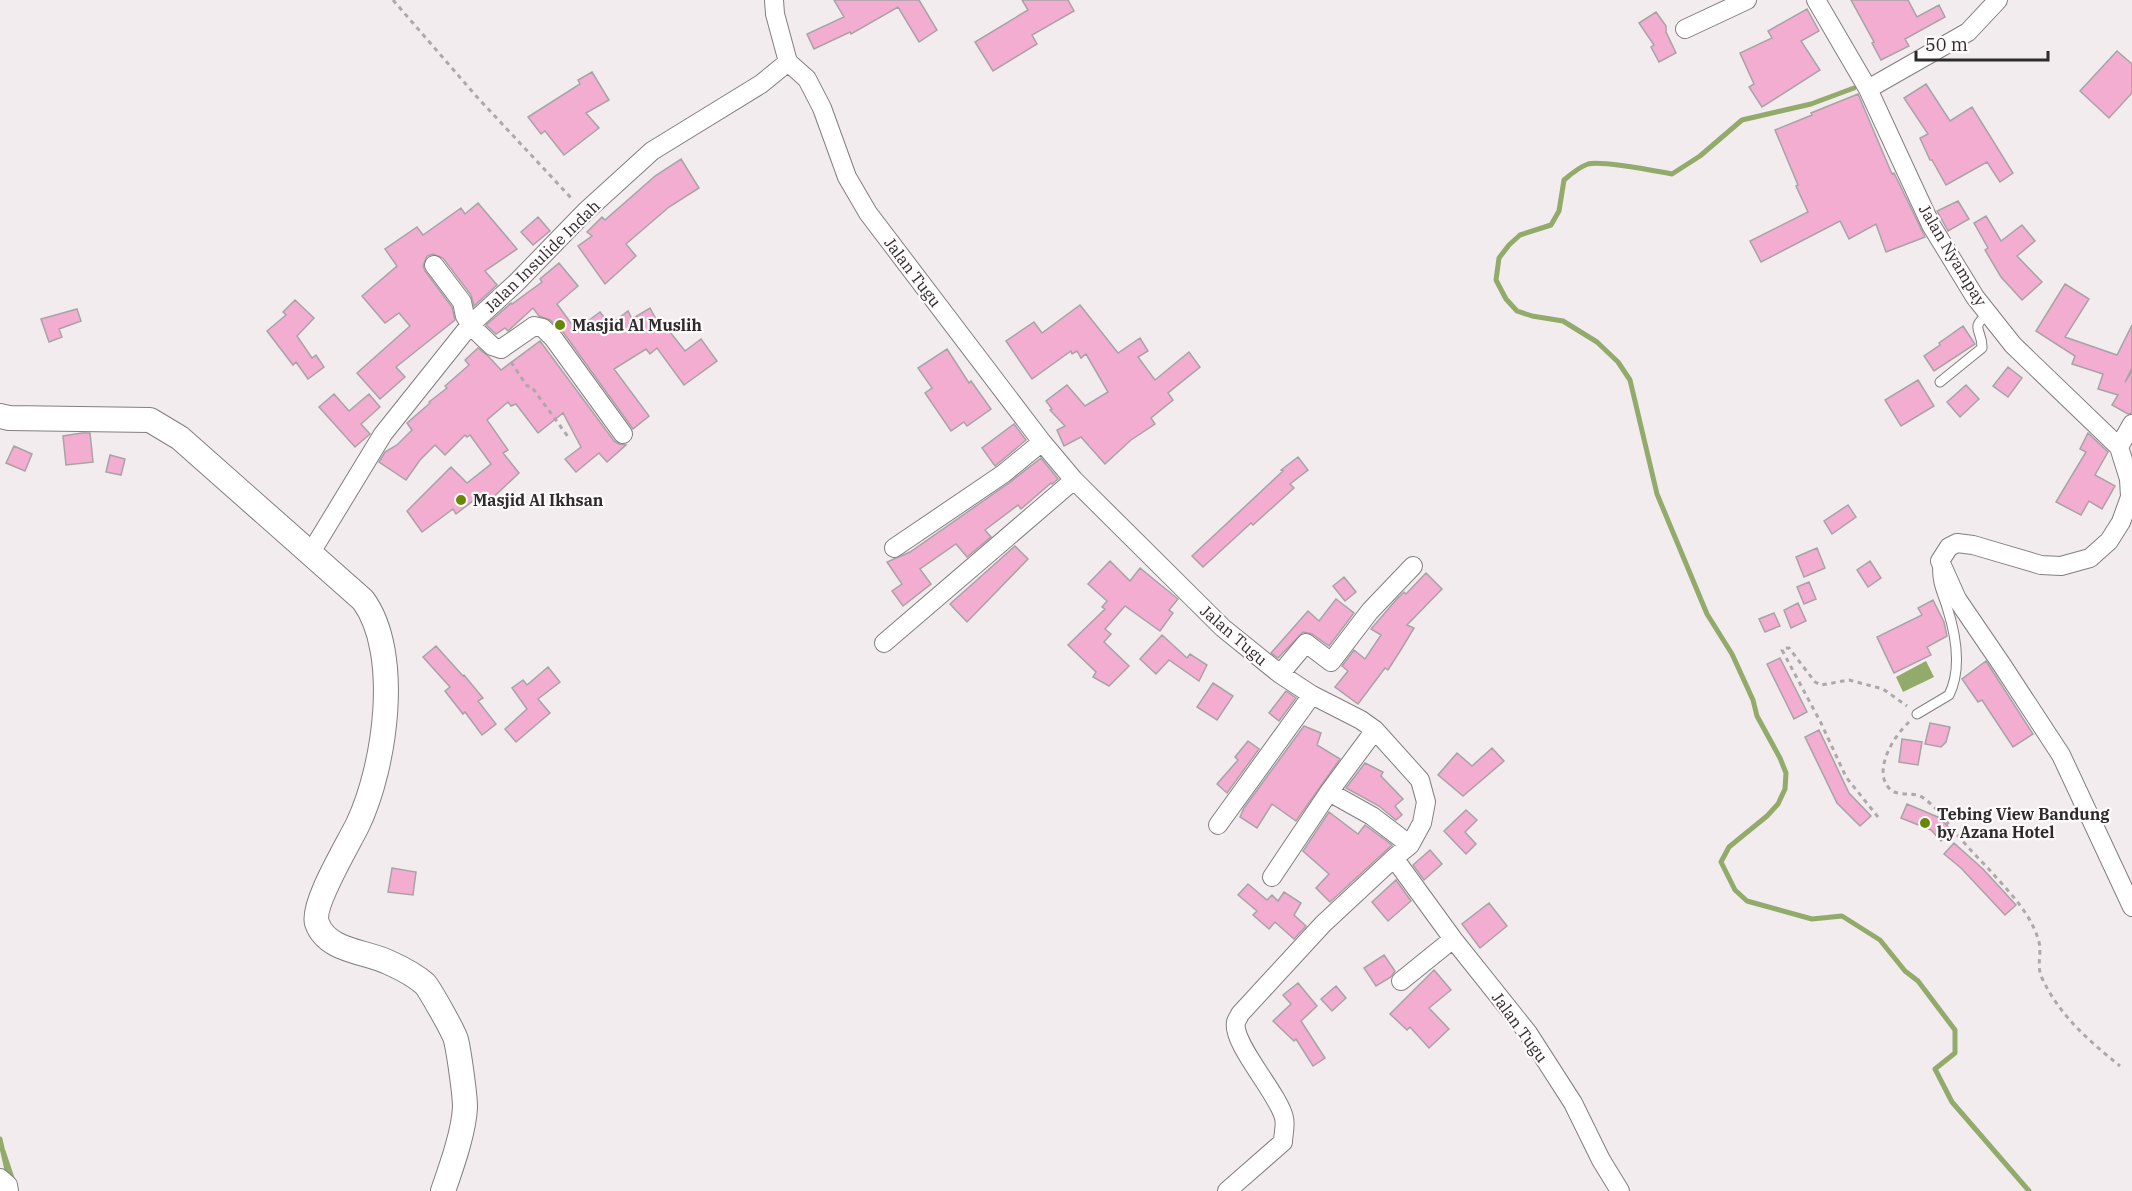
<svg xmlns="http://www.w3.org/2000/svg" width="2132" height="1191" viewBox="0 0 2132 1191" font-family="'IBM Plex Serif',serif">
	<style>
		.water { fill: #93ab6a }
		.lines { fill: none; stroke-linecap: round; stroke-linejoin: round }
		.stream { stroke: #93ab6a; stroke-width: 5 }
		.building { fill: #f2add1; stroke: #a8a3a5; stroke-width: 1.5 }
		.lane-casing { stroke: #837e81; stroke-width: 11 }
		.street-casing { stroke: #837e81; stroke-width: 20 }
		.secondary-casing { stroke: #837e81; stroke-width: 26 }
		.path { stroke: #ada9ab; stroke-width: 3; stroke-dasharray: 4.5 4.5; stroke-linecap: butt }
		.lane { stroke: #fff; stroke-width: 9 }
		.street { stroke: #fff; stroke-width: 18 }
		.secondary { stroke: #fff; stroke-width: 24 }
		.poi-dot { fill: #678807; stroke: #fffafc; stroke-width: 2 }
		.labels { text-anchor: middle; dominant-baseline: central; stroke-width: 4.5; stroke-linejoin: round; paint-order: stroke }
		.street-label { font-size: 16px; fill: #2d2b2c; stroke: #fffafc }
		.poi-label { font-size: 16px; font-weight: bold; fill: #2d2b2c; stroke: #fffafc; text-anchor: start }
	</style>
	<rect width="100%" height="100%" fill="#f2ecef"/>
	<path class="water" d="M1926 661 1934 677 1903 692 1896 677Z"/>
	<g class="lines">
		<path class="stream" d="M1854 88 1811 104 1742 120 1700 156 1672 174C1655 171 1602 160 1588 164 1579 167 1571 174 1564 180L1559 211 1551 225 1520 235 1509 245 1499 258 1496 280 1506 299 1517 311 1532 316 1563 321 1597 342 1618 362 1630 380 1657 494 1707 614 1732 654 1753 700 1757 716 1780 758 1786 773 1785 789 1778 804 1767 816 1729 847 1721 862 1735 890 1747 901 1812 919 1842 916 1880 940 1905 971 1918 981 1955 1030V1053L1935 1069 1952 1102 2029 1191
			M0 1139 7 1170 3 1151 13 1181"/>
	</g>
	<path class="building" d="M834 0H919L937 30 919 42 898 7 851 34 850 32 814 49 807 34 844 17Z
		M1022 0H1068L1074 11 1032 35 1037 44 993 71 975 42 1028 10Z
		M1851 0H1908L1917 17 1939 5 1945 17 1905 39 1909 46 1881 60 1872 43 1874 42Z
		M1807 9 1819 31 1801 41 1820 70 1762 107 1749 87 1754 84 1740 53 1772 38 1768 31Z
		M1656 12 1666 26V32L1676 53 1659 62 1651 47 1654 45 1639 23Z
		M2117 51 2132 64V93L2109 118 2080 91Z
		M592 72 609 100 586 113 599 128 564 155 545 131 541 134 528 117 580 84 578 80Z
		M1926 84 1950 121 1972 107 2013 173 2000 182 1987 162 1946 185 1932 160H1930L1920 138 1928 134 1904 98Z
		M1858 94 1892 174 1894 173 1925 237 1886 252 1876 224 1849 239 1840 221 1761 262 1750 241 1808 212 1796 186 1798 185 1775 130 1812 115 1811 113Z
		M681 159 699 188 669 207 626 244 636 256 605 284 578 246 592 236 587 232 602 217 605 220 655 176Z
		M1958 201 1969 219 1948 231 1937 211Z
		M478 203 517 249 485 271 497 285 474 306 471 295 443 258 433 254 427 256 423 266 425 271 452 307 455 320 396 367 405 377 380 399 357 373 410 326 399 313 385 323 362 296 397 266 385 249 417 227 423 235 461 208 465 214Z
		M1986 216 2001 241 2022 225 2035 241 2017 256 2042 282 2022 300 2001 277 1985 250 1988 248 1974 223Z
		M538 217 550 231 533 245 521 232Z
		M559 263 578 286 557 304 576 330 600 312 610 325 628 311 632 319 650 308 662 330 666 327 685 351 701 339 717 361 684 385 657 348 650 354 646 349 614 369 649 416 633 429 563 332 550 320 539 316 533 308 508 331 505 328 496 334 486 325 511 303 512 304 542 282 540 279Z
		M2065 284 2089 299 2065 337 2117 355 2132 325V368L2125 382 2132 371V413L2128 414 2112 405 2118 395 2098 389 2103 374 2072 364 2075 356 2036 331Z
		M295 300 314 318 297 336 312 358 316 355 324 367 308 379 296 362 293 365 267 331 286 315 283 312Z
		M1080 305 1118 353 1140 338 1148 351 1138 357 1155 380 1189 352 1200 367 1168 393 1173 400 1151 418 1155 424 1131 440 1105 464 1081 437 1064 446 1057 430 1065 426 1050 410 1052 409 1046 401 1067 385 1085 406 1108 392 1086 354 1081 358 1077 351 1072 354 1071 351 1032 379 1006 341 1034 322 1042 333Z
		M77 309 81 321 59 329 62 337 49 342 41 319Z
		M1963 326 1975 344 1934 371 1924 356 1940 345 1939 343Z
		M540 341 614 441 619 444 626 445 607 462 599 453 576 472 565 459 581 447 563 413 538 433 516 404 511 406 508 402 487 420 508 450 503 453 519 473 485 505 478 497 456 514 453 509 422 532 407 511 451 467 467 483 491 464 470 435 467 437 465 435 445 455 435 445 420 460 406 480 379 462 385 452 397 445 412 430 407 423 430 403 429 402 447 388 445 386 469 365 465 360 478 348 489 357 501 370Z
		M947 349 969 383 971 381 991 409 967 426 964 422 951 431 925 393 932 388 918 368Z
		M2008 367 2022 378 2008 397 1993 386Z
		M1918 380 1934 406 1901 426 1885 400Z
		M1966 385 1979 399 1960 417 1947 402Z
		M334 394 349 411 369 394 380 407 361 424 370 434 355 447 319 407Z
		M1014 424 1026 440 995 466 982 448Z
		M82 433H90L93 462 66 465 63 436Z
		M2088 433 2108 452 2095 475 2115 486 2102 509 2089 501 2081 515 2056 502 2086 452 2080 449Z
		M14 446 32 454 25 471 6 463Z
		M110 455 125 459 121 475 106 472Z
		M1298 457 1308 470 1290 484 1294 488 1253 525 1251 523 1203 567 1192 556 1283 471 1281 470Z
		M1041 458 1058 479 1052 484 1051 483 1021 509 1018 505 985 530 991 537 967 557 956 544 920 569 931 584 903 606 892 591 902 584 887 562 910 552 1009 483Z
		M1848 505 1856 517 1832 534 1824 521Z
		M1015 546 1028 559 967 622 950 604Z
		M1817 548 1825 568 1804 577 1796 557Z
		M1110 561 1130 581 1140 568 1178 599 1169 610 1173 613 1160 631 1125 606 1105 629 1111 634 1104 642 1129 666 1109 686 1093 677 1096 672 1068 645 1105 609 1102 607 1107 601 1088 584Z
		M1870 561 1881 578 1868 587 1857 570Z
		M1426 573 1442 589 1407 625 1414 628 1402 648 1388 670 1385 668 1358 704 1335 687 1348 671 1342 666 1354 650 1365 659 1381 635 1371 629 1396 600 1404 592 1406 594Z
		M1344 577 1356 592 1345 601 1333 586Z
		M1809 582 1816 599 1804 604 1797 587Z
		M1336 599 1354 613 1329 646 1312 634 1303 632 1278 658 1271 653 1308 611 1319 621Z
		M1933 600 1944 622 1947 636 1927 647 1931 655 1894 673 1877 637 1922 615 1918 608Z
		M1798 603 1806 621 1791 628 1784 610Z
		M1774 613 1780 626 1765 632 1759 619Z
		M1162 635 1187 658 1190 654 1207 665 1199 681 1169 660 1156 674 1140 659Z
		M436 646 463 676 464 675 483 698 478 701 496 724 482 735 465 712 463 714 445 691 450 687 423 657Z
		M1780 658 1807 712 1794 719 1767 664Z
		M1986 661 2033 734 2013 747 1982 700 1978 702 1962 679Z
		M548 667 560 682 538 699 550 713 516 742 505 729 527 709 512 688 523 680 527 685Z
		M1213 683 1233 696 1217 720 1197 707Z
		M1286 691 1296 698 1279 721 1269 713Z
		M1930 723 1950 727 1946 742 1941 747 1925 744Z
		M1304 726 1321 733 1317 745 1340 759 1296 821 1272 804 1257 828 1240 817 1244 808Z
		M1819 730 1849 793 1871 816 1860 826 1837 803 1805 737Z
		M1902 739 1922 742 1918 765 1899 762Z
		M1248 741 1259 749 1227 793 1217 784 1238 760 1235 757Z
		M1492 748 1504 761 1463 796 1438 775 1457 753 1472 766Z
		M1365 763 1383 772 1381 776 1403 799 1395 806 1402 815 1396 820 1379 806 1346 788Z
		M1907 804 1940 818 1952 831 1941 841 1931 830 1901 818Z
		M1466 810 1477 820 1465 832 1476 844 1466 854 1444 831Z
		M1329 812 1358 834 1365 825 1392 845 1330 902 1316 888 1329 874 1303 851Z
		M1954 843 1983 869 2016 905 2005 915 1961 868 1944 854Z
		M1430 850 1442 864 1424 880 1413 865Z
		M392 868 416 872 413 895 388 892Z
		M1396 880 1411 901 1388 921 1372 902Z
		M1248 884 1267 900 1272 895 1278 901 1284 892 1301 903 1294 915 1306 926 1294 939 1275 922 1269 929 1253 915 1257 911 1238 895Z
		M1489 903 1507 926 1480 948 1462 924Z
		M1384 955 1395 971 1391 977 1376 986 1364 968Z
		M1434 970 1451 990 1429 1008 1449 1029 1429 1048 1410 1027 1407 1030 1390 1014Z
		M1298 983 1317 1006 1301 1021 1325 1058 1313 1066 1296 1039 1294 1041 1273 1021 1291 1004 1283 995Z
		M1336 986 1346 998 1332 1011 1321 999Z"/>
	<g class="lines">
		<defs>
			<path id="lane" d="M1940 382 1982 348C1983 330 1968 328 1989 314
				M1917 714 1949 695C1962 669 1956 635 1947 607 1943 594 1936 581 1938 566"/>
			<path id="street" d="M1816 0 1868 89 1931 225 1975 297 2013 345 2119 447 2129 479 2130 497 2121 522 2109 541 2090 558 2061 566 2041 565 1973 545 1957 543 1949 547 1940 561 1957 599 2002 665 2061 755 2132 907
				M1685 29 1747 0
				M788 62 807 79 822 108 847 177 868 213 1042 442 1074 480 1223 628 1280 674 1312 695 1361 720 1375 730 1420 780 1426 802 1422 823 1410 845 1394 858 1453 939 1528 1033 1573 1103 1601 1160 1620 1191
				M1868 89 1968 32 1998 0
				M434 265 462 302 465 316 470 325 492 346 501 349 534 326 543 328 554 339 623 434
				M2119 447 2132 424
				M894 548 1003 474 1042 442
				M310 554 383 434 470 325 516 283 585 212 652 151 761 84 788 62 775 14 774 0
				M884 643 1074 480
				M1280 674 1306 643 1331 662 1370 611 1413 566
				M1329 792 1372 816 1410 845
				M1218 825 1312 695
				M1272 877 1329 792 1375 730
				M1401 981 1453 939
				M0 1178 8 1185 9 1191
				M1227 1191 1283 1142C1283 1135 1286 1125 1284 1118 1279 1094 1231 1043 1236 1022 1237 1019 1239 1017 1240 1014L1323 924 1394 858"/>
			<path id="secondary" d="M0 416 9 418 150 420 180 438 363 600C402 653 385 767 358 824 349 843 311 905 317 923 327 952 367 951 390 963 401 968 416 976 425 984 430 990 454 1032 456 1040 459 1052 465 1095 465 1107 464 1132 451 1168 443 1191"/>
		</defs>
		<use href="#lane" class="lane-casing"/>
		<use href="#street" class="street-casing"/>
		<use href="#secondary" class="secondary-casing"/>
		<path class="path" d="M393 0 477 97 573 200
			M511 362 527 386H531L569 438
			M1909 722C1896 734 1879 760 1884 779 1891 801 1910 790 1922 797 1935 806 1943 817 1953 830 1964 843 1975 855 1987 867 2006 889 2031 912 2039 942 2042 954 2036 966 2042 978 2059 1015 2089 1041 2120 1066
			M1878 817 1846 777 1821 723 1782 650 1785 648H1789L1815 682 1821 685 1849 680 1883 689 1907 706"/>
		<use href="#lane" class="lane"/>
		<use href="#street" class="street"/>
		<use href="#secondary" class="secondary"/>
	</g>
	<g class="poi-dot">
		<circle cx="560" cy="325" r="6"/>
		<circle cx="461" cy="500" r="6"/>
		<circle cx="1925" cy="823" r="6"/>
	</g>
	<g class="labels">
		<g class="street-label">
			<text transform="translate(1953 255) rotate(59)">Jalan Nyampay</text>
			<text transform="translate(542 256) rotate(-44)">Jalan Insulide Indah</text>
			<text transform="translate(913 272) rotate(53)">Jalan Tugu</text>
			<text transform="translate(1234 635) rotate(41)">Jalan Tugu</text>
			<text transform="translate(1520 1027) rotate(54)">Jalan Tugu</text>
		</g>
		<g class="poi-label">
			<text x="572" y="325">Masjid Al Muslih</text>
			<text x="473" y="500">Masjid Al Ikhsan</text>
			<text x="1937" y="814">Tebing View Bandung<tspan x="1937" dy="18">by Azana Hotel</tspan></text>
		</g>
	</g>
	<path d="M1916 51v9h132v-9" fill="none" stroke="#2d2b2c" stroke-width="3"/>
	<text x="1925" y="51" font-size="18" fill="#2d2b2c" stroke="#fffafc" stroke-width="4.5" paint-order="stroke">50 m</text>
</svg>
